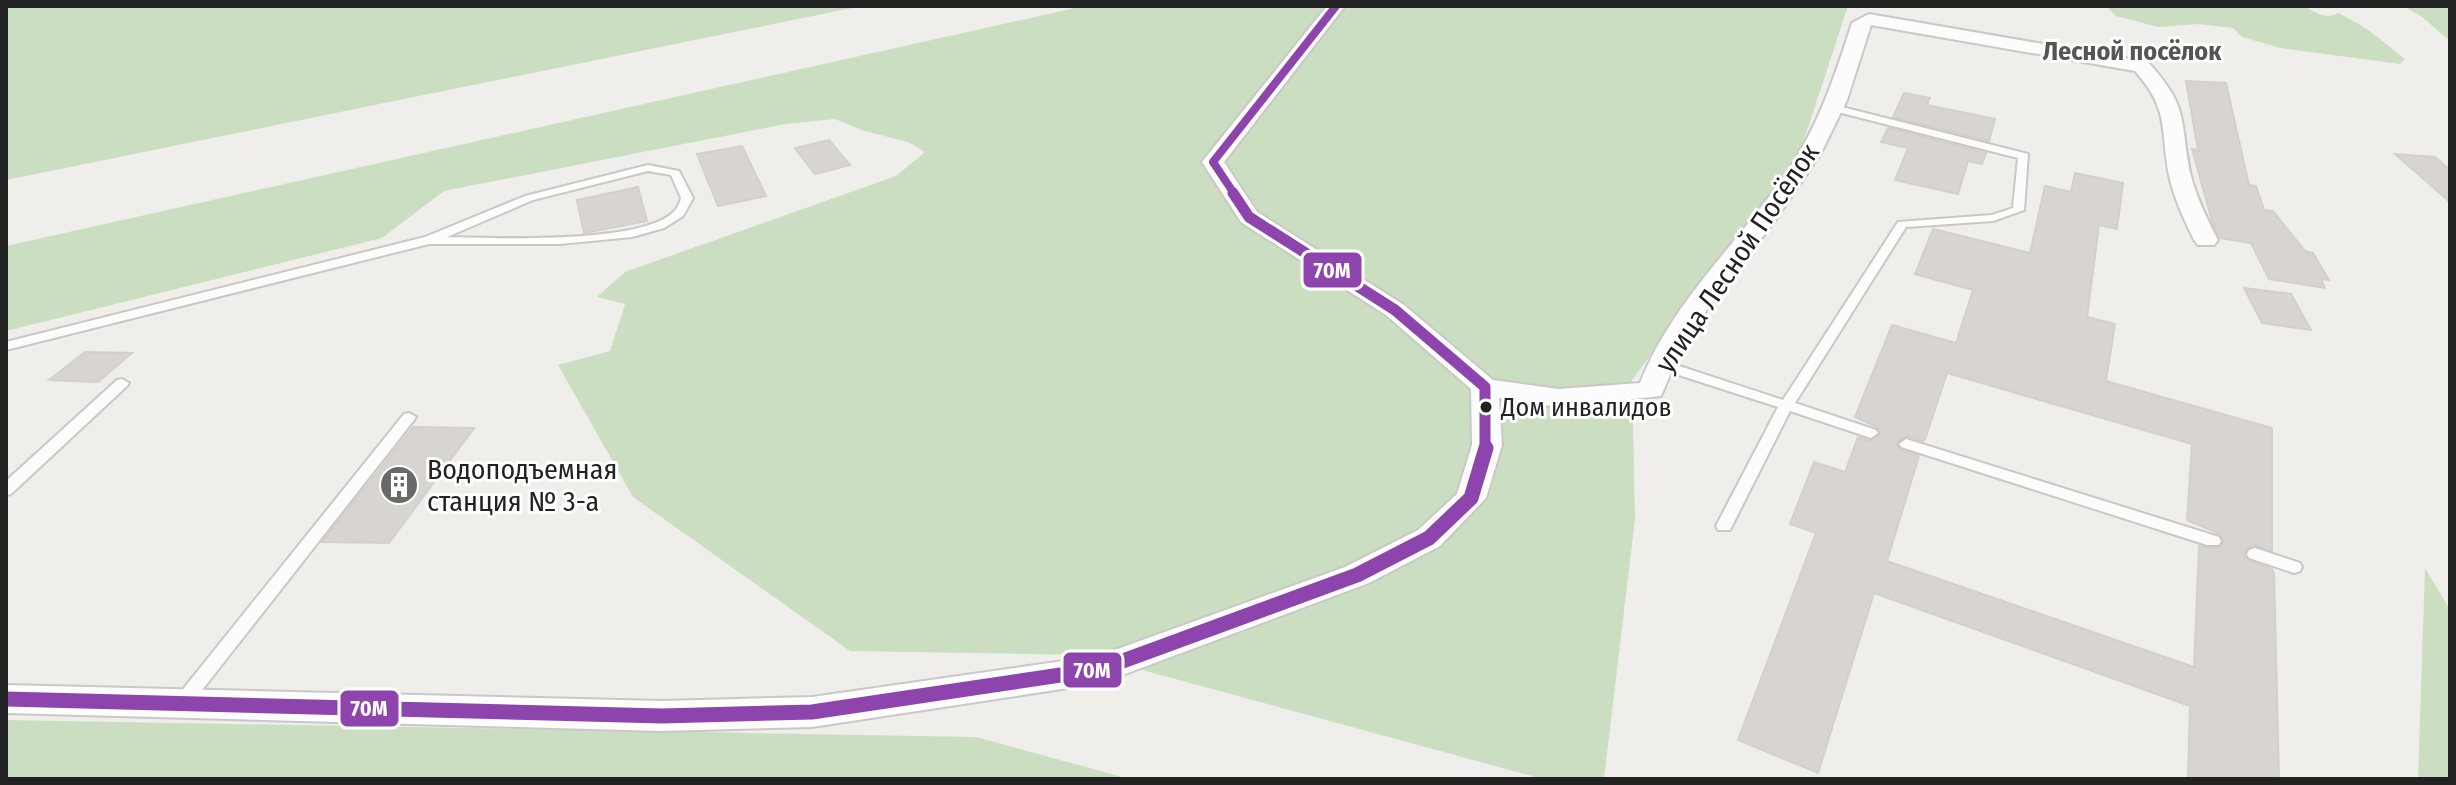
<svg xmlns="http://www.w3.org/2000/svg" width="2456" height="785" viewBox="0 0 2456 785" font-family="'Fira Sans Condensed',sans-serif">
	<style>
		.forest { fill: #cbdec1 }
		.building { fill: #d7d4d2; stroke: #d3d0cc; stroke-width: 2; fill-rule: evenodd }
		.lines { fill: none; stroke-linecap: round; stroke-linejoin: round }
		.service-casing { stroke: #c9c8c7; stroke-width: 4 }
		.minor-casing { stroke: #c9c8c7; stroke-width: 4 }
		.service { fill: #fdfcfc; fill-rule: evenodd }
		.minor { fill: #fdfcfc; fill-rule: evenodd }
		.bus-1-far2-casing { stroke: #fff; stroke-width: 12 }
		.bus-1-far1-casing { stroke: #fff; stroke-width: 17 }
		.bus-1-casing { stroke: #fff; stroke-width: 21 }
		.bus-1-far2 { stroke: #8e44ad; stroke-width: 8 }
		.bus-1-far1 { stroke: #8e44ad; stroke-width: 11 }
		.bus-1 { stroke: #8e44ad; stroke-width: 15 }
		.bus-dot { fill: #222; stroke: #fff; stroke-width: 3 }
		.labels { text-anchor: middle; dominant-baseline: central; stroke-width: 6; stroke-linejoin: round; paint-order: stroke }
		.far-neighbourhood-label { font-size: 26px; font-weight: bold; fill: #555; stroke: #fff }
		.bus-label { font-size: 26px; fill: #222; stroke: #fff; text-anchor: start }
		.street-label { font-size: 28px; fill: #222; stroke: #fff }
		.poi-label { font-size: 28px; fill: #222; stroke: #fff; text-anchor: start }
		.line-badge { stroke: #fff; stroke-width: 3 }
		.badge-label { font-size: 22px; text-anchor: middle; font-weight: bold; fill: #fff }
	</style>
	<rect width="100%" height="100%" fill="#f0eeeb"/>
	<path class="forest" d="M6 6H862L6 180Z
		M1084 6H1848L1800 152 1769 199 1632 380 1635 519 1604 779H1543L1087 655 850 651 633 497 558 365 610 351 625 304 597 297 625 272 896 176 925 152 908 142 865 131 835 119 785 124 444 191 382 238 6 331V246Z
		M2106 6H2302C2315 10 2323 21 2338 13 2367 27 2380 39 2405 59L2400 64 2281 48 2242 37 2233 28 2198 24 2158 27 2116 16Z
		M2403 6H2450V41L2421 16Z
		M2425 568 2450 610V779H2418Z
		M6 720 976 737 1130 779H6Z"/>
	<path class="building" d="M2186 81 2226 83 2249 185 2256 186 2264 210 2273 211 2305 251 2313 253 2329 280 2321 279 2325 288 2269 279 2251 243 2220 238 2212 221 2192 149 2198 150Z
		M1904 93 1930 98 1927 105 1995 119 1989 141 1893 117Z
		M1888 128 1986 153 1982 164 1968 161 1958 194 1895 180 1908 148 1881 142Z
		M829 140 850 165 815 174 795 148Z
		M742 146 766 196 718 206 697 154Z
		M2395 154 2435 157 2450 170V202Z
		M2075 173 2123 183 2117 229 2099 225 2087 317 2115 324 2106 381 2272 428V551L2254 545 2246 549 2244 555 2248 561 2272 569 2274 574 2279 779H2188L2190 706 1874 593 1818 773 1738 740 1816 533 1790 524 1814 462 1845 472 1858 437 1870 441 1881 434 1877 427 1855 417 1892 325 1956 343 1973 290 1915 274 1933 229 2030 253 2045 186 2071 192ZM1947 373 2192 444 2187 520 2220 534 2224 540 2219 548 2199 546 2194 667 1887 561 1919 456 1900 450 1896 443 1907 436 1923 441 1925 439Z
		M638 187 647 221 584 233 577 200Z
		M2244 288 2291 294 2311 330 2262 323Z
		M85 352 132 353 98 382 49 380Z
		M413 427 474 428 389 543 322 542Z"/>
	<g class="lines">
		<defs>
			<path id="service" d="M1834 105 2028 154 2024 210 1993 221 1906 227 1795 403 1876 430 1878 433 1871 438 1790 411 1732 526 1730 530H1718L1716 526 1778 407 1654 367 1652 364 1654 361H1664L1783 400 1898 222 1992 215 2013 208 2018 158 1830 110 1829 108Z
				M648 165 679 171 693 198 683 216 664 228 632 237 560 244H429L6 350V342L425 237 525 196ZM648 171 671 175 681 198C681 199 677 209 676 209 650 245 490 238 447 237L533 200Z
				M122 379 129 383 127 386 11 494 6 495V481L117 380Z
				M409 413 416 417 414 420 188 708 182 710 176 708 173 703 176 698 404 414Z
				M1906 439 2219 537 2221 541 2219 545H2207L1901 447 1899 444Z
				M2255 548 2300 563 2302 567 2300 571 2294 573 2249 558 2247 554 2249 550Z"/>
			<path id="minor" d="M1327 6H1345L1224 162 1257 212 1404 305 1493 380 1558 389 1640 383C1671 304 1735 246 1783 178 1817 130 1834 79 1852 23L1869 14 2148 62C2191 109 2179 121 2191 176 2197 199 2207 219 2218 240L2214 245H2198L2194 240C2184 219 2174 199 2169 175 2160 128 2170 111 2135 71L1871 25 1847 100 1821 153 1774 222 1703 315 1675 363 1661 396 1558 407 1499 398 1502 445 1486 498 1440 546 1369 583 1101 683 812 727 662 731 6 713V685L662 701 812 697 1098 656 1345 567 1418 530 1457 494 1472 445 1471 389 1386 315 1241 222 1202 162Z"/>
		</defs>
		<use href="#service" class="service-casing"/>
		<use href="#minor" class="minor-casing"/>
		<use href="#service" class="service"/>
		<use href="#minor" class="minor"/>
		<defs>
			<path id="bus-1-far2" d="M1235 195 1213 162 1336 6"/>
			<path id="bus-1-far1" d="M1233 193 1249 217 1395 310 1485 387V450"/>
			<path id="bus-1" d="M6 699 662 716 812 712 1101 669 1357 575 1429 538 1471 498 1486 448"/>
		</defs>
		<use href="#bus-1-far2" class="bus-1-far2-casing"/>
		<use href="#bus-1-far1" class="bus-1-far1-casing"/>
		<use href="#bus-1" class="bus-1-casing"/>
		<use href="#bus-1-far2" class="bus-1-far2"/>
		<use href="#bus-1-far1" class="bus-1-far1"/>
		<use href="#bus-1" class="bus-1"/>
	</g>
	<defs>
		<symbol id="building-disc" viewBox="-11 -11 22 22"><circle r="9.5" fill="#6a6968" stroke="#fff"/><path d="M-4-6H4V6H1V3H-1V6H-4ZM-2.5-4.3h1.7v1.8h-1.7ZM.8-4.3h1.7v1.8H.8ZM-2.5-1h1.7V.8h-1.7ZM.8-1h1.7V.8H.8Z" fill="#fff"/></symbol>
	</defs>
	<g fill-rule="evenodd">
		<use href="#building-disc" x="377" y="463" width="44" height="44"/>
	</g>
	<circle class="bus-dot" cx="1486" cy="407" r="7"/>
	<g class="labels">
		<g class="far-neighbourhood-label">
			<text x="2132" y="51">Лесной посёлок</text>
		</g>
		<g class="bus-label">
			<text x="1501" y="407">Дом инвалидов</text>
		</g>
		<g class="street-label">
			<text transform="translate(1737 258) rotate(-56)">улица Лесной Посёлок</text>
		</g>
		<g class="poi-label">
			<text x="427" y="469">Водоподъемная<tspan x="427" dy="32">станция № 3-а</tspan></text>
		</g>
	</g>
	<g class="line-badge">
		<rect x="1302" y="251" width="61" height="38" rx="8" fill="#8e44ad"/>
		<rect x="1062" y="651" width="61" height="38" rx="8" fill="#8e44ad"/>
		<rect x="339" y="689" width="61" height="39" rx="8" fill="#8e44ad"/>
	</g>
	<g class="badge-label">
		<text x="1332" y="278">70М</text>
		<text x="1092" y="678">70М</text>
		<text x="369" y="716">70М</text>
	</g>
	<rect width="2456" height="785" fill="none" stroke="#222222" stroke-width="16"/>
</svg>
